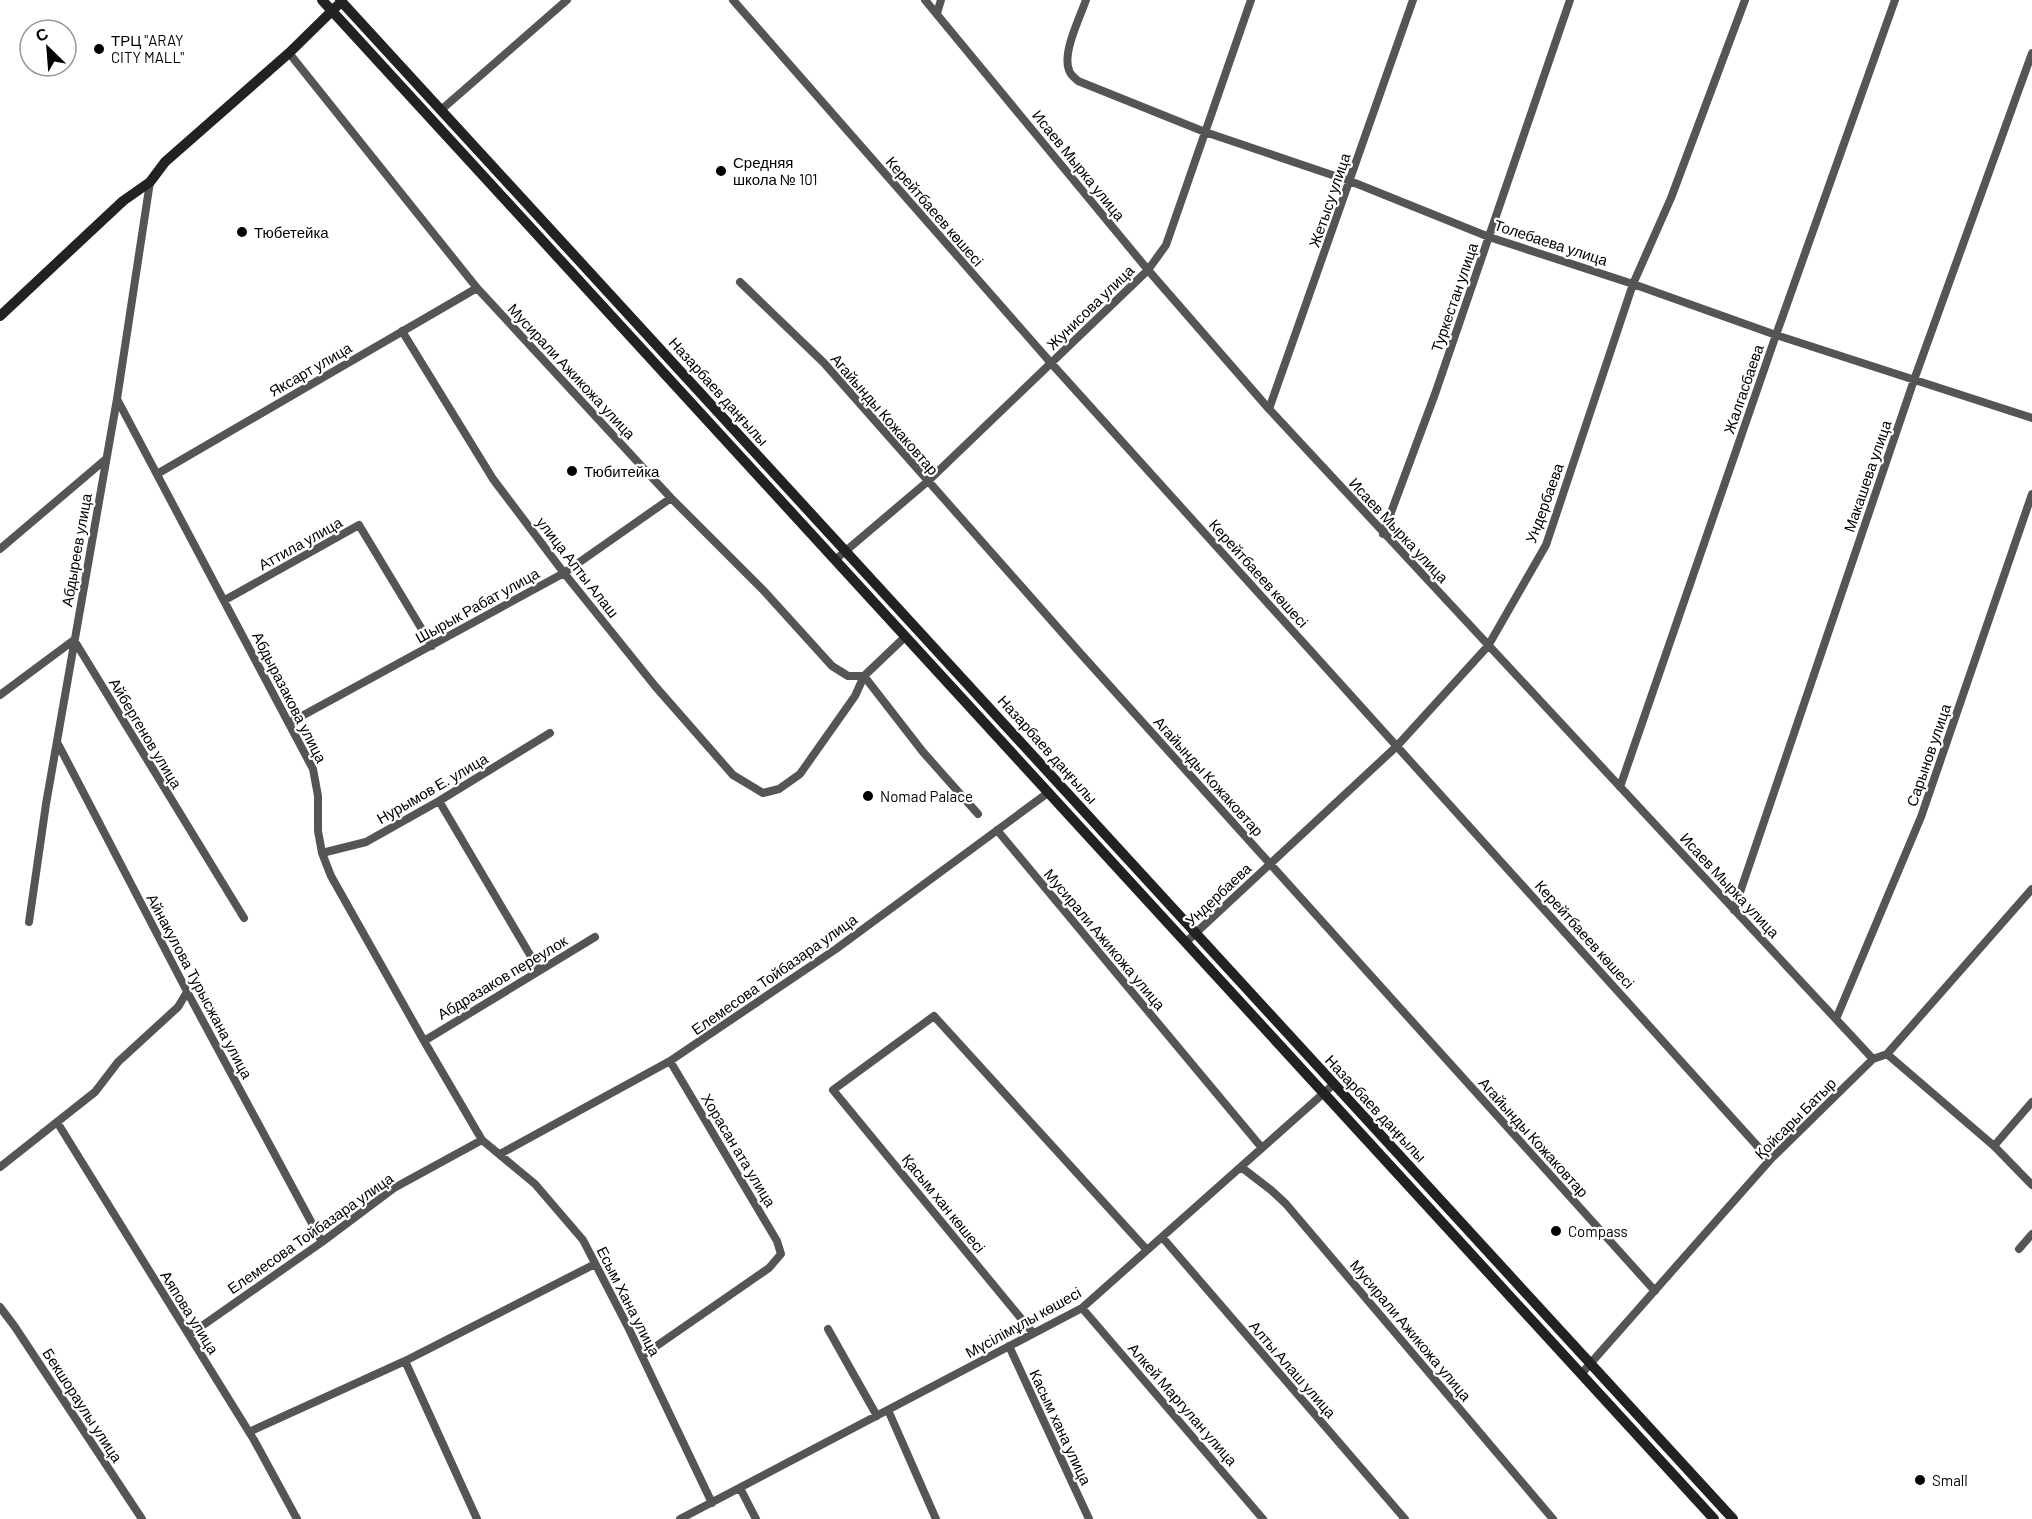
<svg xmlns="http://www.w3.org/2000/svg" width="2032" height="1519" viewBox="0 0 2032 1519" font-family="Barlow,sans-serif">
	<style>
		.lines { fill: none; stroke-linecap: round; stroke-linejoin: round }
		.street { stroke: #555; stroke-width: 8 }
		.secondary { stroke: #222; stroke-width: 10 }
		.poi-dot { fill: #000; stroke: #fff; stroke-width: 2 }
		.labels { text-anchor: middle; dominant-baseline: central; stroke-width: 4.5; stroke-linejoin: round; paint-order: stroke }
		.poi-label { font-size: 15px; fill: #000; stroke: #fff; text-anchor: start }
		.street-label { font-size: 15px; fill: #000; stroke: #fff }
	</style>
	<rect width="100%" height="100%" fill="#fff"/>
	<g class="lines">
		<path class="street" d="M733 0 1051 363 1770 1160
			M925 0 1148 270 1269 409 1873 1059
			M1086 0C1080 17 1062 53 1069 70 1070 75 1075 78 1078 81L1205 132 1350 181 1489 237 1633 284 1776 335 2032 418
			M937 13 941 0
			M289 53 477 288 671 498 764 591 832 666 848 676H864L923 752 978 814
			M441 110 567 0
			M740 282 824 363 1081 654 1655 1291
			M402 331 493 479 564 573 655 686 733 775 763 793 779 789 800 774 855 696 864 676 906 636
			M117 399 313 769 318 796V831L322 853 331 876 424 1041 482 1140 535 1184 583 1240 629 1329 712 1503
			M1269 409 1413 0
			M157 474 477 288
			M1383 534 1435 394 1570 0
			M0 549 106 459
			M835 560 927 482 1148 270 1166 245 1251 0
			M225 600 359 525 432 646
			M0 695 74 640 244 918
			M289 723 564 573 671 498
			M57 742 191 999 322 1242
			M1620 787 1776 335 1895 0
			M439 801 539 970
			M997 830 1262 1148
			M322 853 366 842 439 801 550 733
			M1734 910 1914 380 2032 53
			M29 922 46 804 117 399 150 182
			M1186 942 1397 746 1488 646 1546 545 1633 284 1671 198 1745 0
			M1836 1019 1921 817 2032 494
			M424 1041 595 937
			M1887 1054 1994 1146 2032 1102
			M57 1122 254 1440 297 1519
			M1994 1146 2032 1185
			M500 1154 670 1061 836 949 1049 792
			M0 1167 95 1092 118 1062 178 1007 187 992
			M1241 1167 1271 1190 1286 1204 1553 1519
			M1162 1237 1405 1519
			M2019 1249 2032 1234
			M0 1307 15 1327 142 1519
			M1082 1308 1263 1519
			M828 1329 877 1416
			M1033 1333 833 1090 934 1016 1147 1250
			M189 1335 322 1242 394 1188 482 1140
			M1009 1346 1089 1519
			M642 1356 769 1268 781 1254 777 1241 670 1061
			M405 1361 477 1519
			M1582 1373 1770 1160 1873 1059 1887 1054 2032 889
			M888 1410 936 1519
			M249 1432 405 1361 595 1264
			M740 1488 756 1519
			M680 1519 1082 1308 1334 1084"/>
		<path class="secondary" d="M322 0 1714 1519
			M340 0 1733 1519
			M0 316 123 201 150 182 165 162 289 53 337 6"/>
	</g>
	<g class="poi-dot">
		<circle cx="99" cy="49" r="6"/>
		<circle cx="721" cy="171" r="6"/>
		<circle cx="242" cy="232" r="6"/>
		<circle cx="572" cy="471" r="6"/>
		<circle cx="868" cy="796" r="6"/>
		<circle cx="1556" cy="1231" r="6"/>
		<circle cx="1920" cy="1480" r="6"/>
	</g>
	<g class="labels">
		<g class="poi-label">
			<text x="111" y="40">ТРЦ "ARAY<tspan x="111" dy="17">CITY MALL"</tspan></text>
			<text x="733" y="162">Средняя<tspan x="733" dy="17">школа № 101</tspan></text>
			<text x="254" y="232">Тюбетейка</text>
			<text x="584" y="471">Тюбитейка</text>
			<text x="880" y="796">Nomad Palace</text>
			<text x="1568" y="1231">Compass</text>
			<text x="1932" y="1480">Small</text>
		</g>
		<g class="street-label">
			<text transform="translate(1079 165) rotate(51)">Исаев Мырка улица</text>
			<text transform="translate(1329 200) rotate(-71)">Жетысу улица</text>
			<text transform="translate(935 211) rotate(49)">Керейтбаеев көшесі</text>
			<text transform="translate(1551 242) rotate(18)">Толебаева улица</text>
			<text transform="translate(1454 297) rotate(-71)">Туркестан улица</text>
			<text transform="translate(1090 307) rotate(-44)">Жунисова улица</text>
			<text transform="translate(310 369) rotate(-30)">Яксарт улица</text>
			<text transform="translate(572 371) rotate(47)">Мусирали Ажикожа улица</text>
			<text transform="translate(1743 389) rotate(-71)">Жалгасбаева</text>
			<text transform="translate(719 391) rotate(48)">Назарбаев даңғылы</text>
			<text transform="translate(885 414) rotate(49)">Агайынды Кожаковтар</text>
			<text transform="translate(1867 476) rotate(-71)">Макашева улица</text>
			<text transform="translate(1544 503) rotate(-70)">Ундербаева</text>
			<text transform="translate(1399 530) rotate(47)">Исаев Мырка улица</text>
			<text transform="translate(300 543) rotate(-29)">Аттила улица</text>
			<text transform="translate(76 550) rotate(-80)">Абдыреев улица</text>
			<text transform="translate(578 567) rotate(52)">улица Алты Алаш</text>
			<text transform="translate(1259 573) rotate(48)">Керейтбаеев көшесі</text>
			<text transform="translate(477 605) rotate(-29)">Шырык Рабат улица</text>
			<text transform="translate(290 697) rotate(63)">Абдыразакова улица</text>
			<text transform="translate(146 733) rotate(59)">Айбергенов улица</text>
			<text transform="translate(1048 749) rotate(48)">Назарбаев даңғылы</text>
			<text transform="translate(1928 755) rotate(-71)">Сарынов улица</text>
			<text transform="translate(1209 776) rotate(48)">Агайынды Кожаковтар</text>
			<text transform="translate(432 788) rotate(-30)">Нурымов Е. улица</text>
			<text transform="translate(1730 885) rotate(47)">Исаев Мырка улица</text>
			<text transform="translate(1218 894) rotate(-43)">Ундербаева</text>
			<text transform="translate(1585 934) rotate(48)">Керейтбаеев көшесі</text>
			<text transform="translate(1105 939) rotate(50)">Мусирали Ажикожа улица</text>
			<text transform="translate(774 974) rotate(-35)">Елемесова Тойбазара улица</text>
			<text transform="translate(502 977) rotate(-31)">Абдразаков переулок</text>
			<text transform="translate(200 986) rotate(62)">Айнакулова Турысжана улица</text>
			<text transform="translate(1376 1108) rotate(47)">Назарбаев даңғылы</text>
			<text transform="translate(1795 1118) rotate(-45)">Қойсары Батыр</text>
			<text transform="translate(1534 1137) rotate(48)">Агайынды Кожаковтар</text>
			<text transform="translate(739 1150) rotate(59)">Хорасан ата улица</text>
			<text transform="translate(944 1203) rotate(51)">Қасым хан көшесі</text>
			<text transform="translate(310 1233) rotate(-35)">Елемесова Тойбазара улица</text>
			<text transform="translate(629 1301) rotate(63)">Есым Хана улица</text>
			<text transform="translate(190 1312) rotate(58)">Аяпова улица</text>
			<text transform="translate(1023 1322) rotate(-29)">Мүсілімұлы көшесі</text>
			<text transform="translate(1411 1330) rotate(50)">Мусирали Ажикожа улица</text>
			<text transform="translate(1293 1369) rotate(49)">Алты Алаш улица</text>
			<text transform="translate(1183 1404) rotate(49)">Алкей Маргулан улица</text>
			<text transform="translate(83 1405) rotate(57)">Бекшораулы улица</text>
			<text transform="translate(1061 1427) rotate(65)">Касым хана улица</text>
		</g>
	</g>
	<g transform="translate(48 48) rotate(335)"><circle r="28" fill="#ffffff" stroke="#999999" stroke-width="1.5"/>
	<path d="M0-4.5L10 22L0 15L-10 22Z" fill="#000000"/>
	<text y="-9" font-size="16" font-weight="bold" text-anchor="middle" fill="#000000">С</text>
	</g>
</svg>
